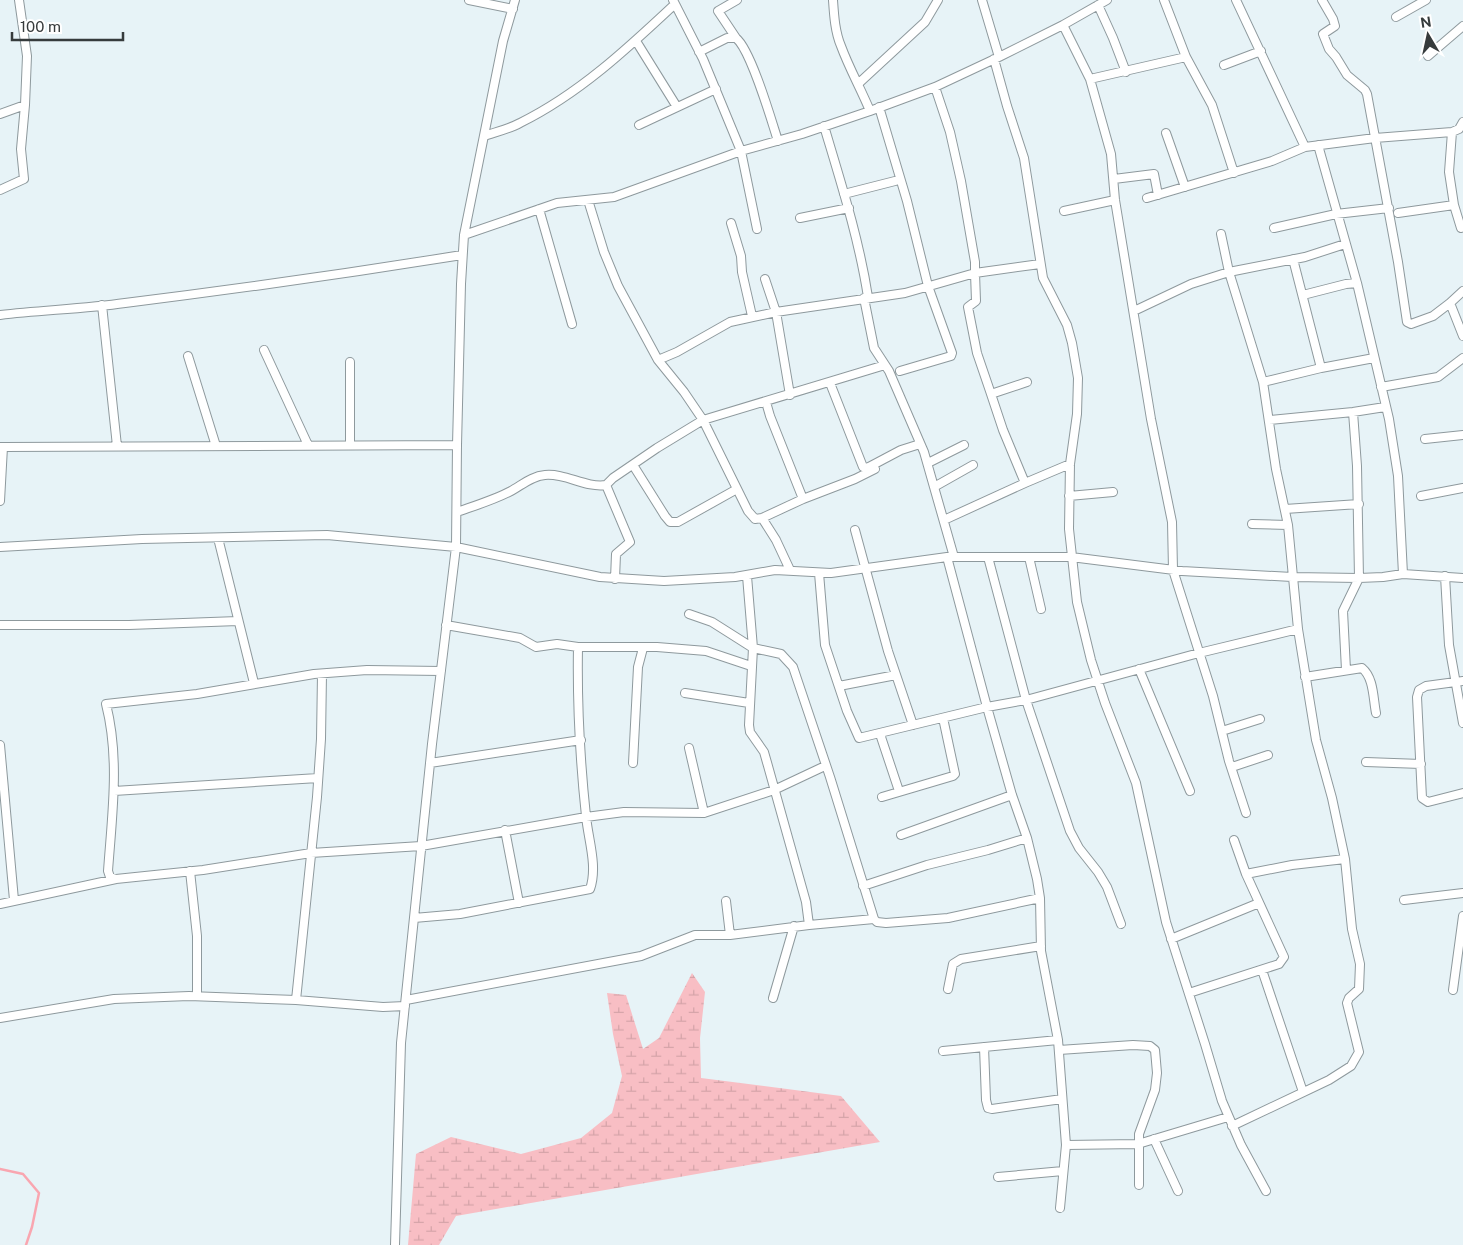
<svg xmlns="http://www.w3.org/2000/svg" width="1463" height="1245" viewBox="0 0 1463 1245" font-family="'Public Sans',sans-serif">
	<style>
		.wetland { fill: url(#wetland-marsh) }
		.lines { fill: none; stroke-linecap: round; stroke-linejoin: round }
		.stream { stroke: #f9a6b0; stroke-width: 2.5 }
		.street-casing { stroke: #8e999d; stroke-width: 10 }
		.street { stroke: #fff; stroke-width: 8 }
	</style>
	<defs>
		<pattern id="wetland-marsh" width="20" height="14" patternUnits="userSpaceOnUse" patternTransform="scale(1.25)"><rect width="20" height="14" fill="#f8bec4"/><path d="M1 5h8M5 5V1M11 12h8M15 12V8" fill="none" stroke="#d5a4a9"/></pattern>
	</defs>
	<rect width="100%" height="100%" fill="#e7f3f7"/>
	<path class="wetland" d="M692 973 705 992 700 1038 701 1078 841 1096 880 1142 456 1216 439 1245H408L416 1154 451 1137 521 1154 581 1138 612 1113 622 1076 613 1034 607 993 626 995 643 1049 659 1038Z"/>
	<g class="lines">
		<path class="stream" d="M0 1169 23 1174 39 1193 32 1227 26 1245"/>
		<defs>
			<path id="street" d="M469 0 513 9
				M673 0 703 59 741 151 757 229
				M833 0C834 15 835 32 841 46 849 68 861 89 870 111
				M982 0 999 57
				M1164 0 1186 57 1212 105 1234 173
				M1236 0 1305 147
				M1322 0 1333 19 1335 26 1323 34 1329 49 1336 57 1347 75 1365 90 1367 94 1398 262 1407 322 1411 324 1433 316 1450 303
				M1098 5 1113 38 1126 72
				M1396 17 1426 0
				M1063 25 1090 79 1111 154 1115 200 1151 419 1172 522 1173 570 1213 696 1229 761 1246 813
				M736 38 718 11 737 0
				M636 41 677 107
				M699 52 727 38H736C751 50 771 119 778 141
				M1428 56 1463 26
				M994 59 1007 106 1024 158 1043 278 1067 325 1072 343 1078 378 1077 414 1070 464 1069 529 1077 602 1091 660 1105 703 1136 783 1166 922 1205 1044 1222 1101 1241 1145 1266 1191
				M1224 65 1261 51
				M1090 79 1186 57
				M859 83 925 22 938 0
				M879 107 907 201 928 286 952 353 951 356 900 371
				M0 114 25 105 27 56 19 0
				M639 125 716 89
				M824 126C841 183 859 239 868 297
				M1452 132 1449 172 1454 205 1461 228
				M1166 133 1185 187
				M484 136C496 132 509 129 520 123 579 94 628 48 675 4
				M1318 145 1357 283 1389 419 1398 476 1403 574
				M1114 179 1154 174 1158 195
				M0 190 24 179 21 149 25 105
				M844 194 895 181
				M1147 198 1272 161 1305 147 1375 138 1452 132 1459 129 1463 122
				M588 200 604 252 618 286 658 360 684 392 703 420 748 511 755 519 762 518 776 540 790 570
				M539 209 572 324
				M1064 211 1115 200
				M1398 213 1454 205
				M800 218 849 208
				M731 223 741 256 742 272 752 316
				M1274 228 1336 214 1389 208
				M464 235 557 203 614 197 741 151 802 134 870 111 935 87 999 57 1063 25 1107 0
				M1293 259 1321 368
				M765 279 776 312 790 395
				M1463 291 1450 303 1463 336
				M1303 295 1346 284 1357 283
				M864 298 874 348 889 371 924 452 954 557
				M102 305 117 446
				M1134 311 1191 284 1229 272 1305 257 1345 244
				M0 315C41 310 83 309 125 303 238 289 350 273 462 255
				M264 350 308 445
				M188 356 216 446
				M658 360 677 352 730 322 776 312 905 293 975 273V262L961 181 950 132 935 87
				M1263 382 1321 368 1374 358
				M830 383 863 467 867 468 901 450 920 444
				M1381 387 1438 377 1463 358
				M991 394 977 353 968 307 976 301 975 273 1040 264
				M766 402 770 416 803 499
				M1269 420 1353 412 1385 407
				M1425 439 1463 435
				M350 445V362
				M0 447H3L0 501
				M3 447 457 445
				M928 463 964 445
				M633 465 665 516 670 522H678L737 489
				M1025 483 1070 464
				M606 485 630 542 616 554 615 579
				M934 487 973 465
				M1069 496 1113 492
				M1421 496 1463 488
				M1285 509 1359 504
				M457 512C474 506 494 500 511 491 522 485 532 476 545 475 566 473 585 488 606 485L613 478 657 448 703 420 885 365
				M762 518 803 499 855 479 875 469
				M944 520 1025 483 1003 430 991 394 1027 382
				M1252 524 1288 525
				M855 530 888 651 913 725
				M218 538 254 683
				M0 547 142 539 327 535 456 547 600 577 664 581 735 577 775 570 831 573 947 557H1071L1182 571 1292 577 1359 578 1383 577 1403 574 1463 578
				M947 557 987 707 1012 795 1027 838 1037 879 1040 898 1041 951 1058 1040 1066 1145 1060 1208
				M988 557 1026 700 1070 831 1079 848 1098 872 1107 887 1121 924
				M1029 557 1041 609
				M819 573 825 645 847 711 859 738 987 707 1026 700 1199 653 1298 629 1288 525 1276 469 1263 382 1229 272 1221 234
				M747 576 753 648 781 654 793 667 830 777 874 919 877 922 886 923 948 918 1040 898
				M1445 576 1449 645 1463 723
				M689 614 712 622 753 648 749 725 750 732 764 752 768 766 806 902 809 925
				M0 625H129L238 621
				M446 625 520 638 536 647 557 644 578 647H657L706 651 751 666
				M1139 669 1190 791
				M1346 670 1343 611 1359 578 1357 466 1353 412
				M441 671 367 670 314 674 197 694 106 704C120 759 112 815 108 871L110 877 116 879 203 870 311 853 421 846 586 817 624 812 704 813 774 790 825 766
				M1305 677 1362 668C1374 678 1373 698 1376 713
				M1463 681 1426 686 1419 690 1417 697 1422 798 1428 802 1463 793
				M839 686 896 675
				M685 693 749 703
				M1222 731 1260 719
				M880 734 899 791
				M0 745 14 900
				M689 748 704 813
				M1366 762 1421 764
				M430 763 581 740
				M633 763 638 667 643 648
				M1232 767 1268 755
				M114 791 318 778
				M882 797 953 776 955 774 943 718
				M505 830 519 903
				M901 835 1012 795
				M190 871 197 936V996
				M1246 874 1292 865 1345 859
				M863 886 927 865 988 850 1027 838
				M1404 900 1463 893
				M726 901 730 935
				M0 904 116 879
				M414 918 460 914 590 889C598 866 588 839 586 816 580 760 577 703 578 647
				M1171 939 1259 903
				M1262 970 1303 1092
				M948 989 953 964 961 959 1041 946
				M1453 990 1463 916
				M1189 993 1279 964 1284 957 1246 874 1234 840
				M773 998 794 926
				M296 1000 317 797 321 739 322 674
				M406 1000 641 956 695 935H730L809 925 874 919
				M0 1018 114 999 189 996 296 1000 383 1007 405 1006
				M984 1047 986 1100 988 1108 992 1109 1062 1099
				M1059 1050 1133 1045 1150 1046 1155 1050 1157 1073 1155 1090 1139 1134V1185
				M943 1051 1058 1040
				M1232 1126 1329 1080 1351 1066 1359 1052 1347 1003 1349 998 1359 989 1360 964 1352 929 1345 859 1332 798 1316 740 1298 629
				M1154 1139 1178 1191
				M1066 1145 1138 1144 1228 1117
				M998 1177 1063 1171
				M395 1245 401 1043 432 744 456 547 457 445 461 284 464 235 503 41 515 0"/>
		</defs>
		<use href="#street" class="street-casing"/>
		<use href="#street" class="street"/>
	</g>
	<g transform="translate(1428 35) rotate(351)" stroke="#ffffff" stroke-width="4" paint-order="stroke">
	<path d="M0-4L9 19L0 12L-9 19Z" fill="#363b3c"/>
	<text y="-8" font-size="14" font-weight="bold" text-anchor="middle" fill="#363b3c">N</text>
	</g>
	<path d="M12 32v8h111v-8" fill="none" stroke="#363b3c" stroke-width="2.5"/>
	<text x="20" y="32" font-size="15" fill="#363b3c" stroke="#ffffff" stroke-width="4" paint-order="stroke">100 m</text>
</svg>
